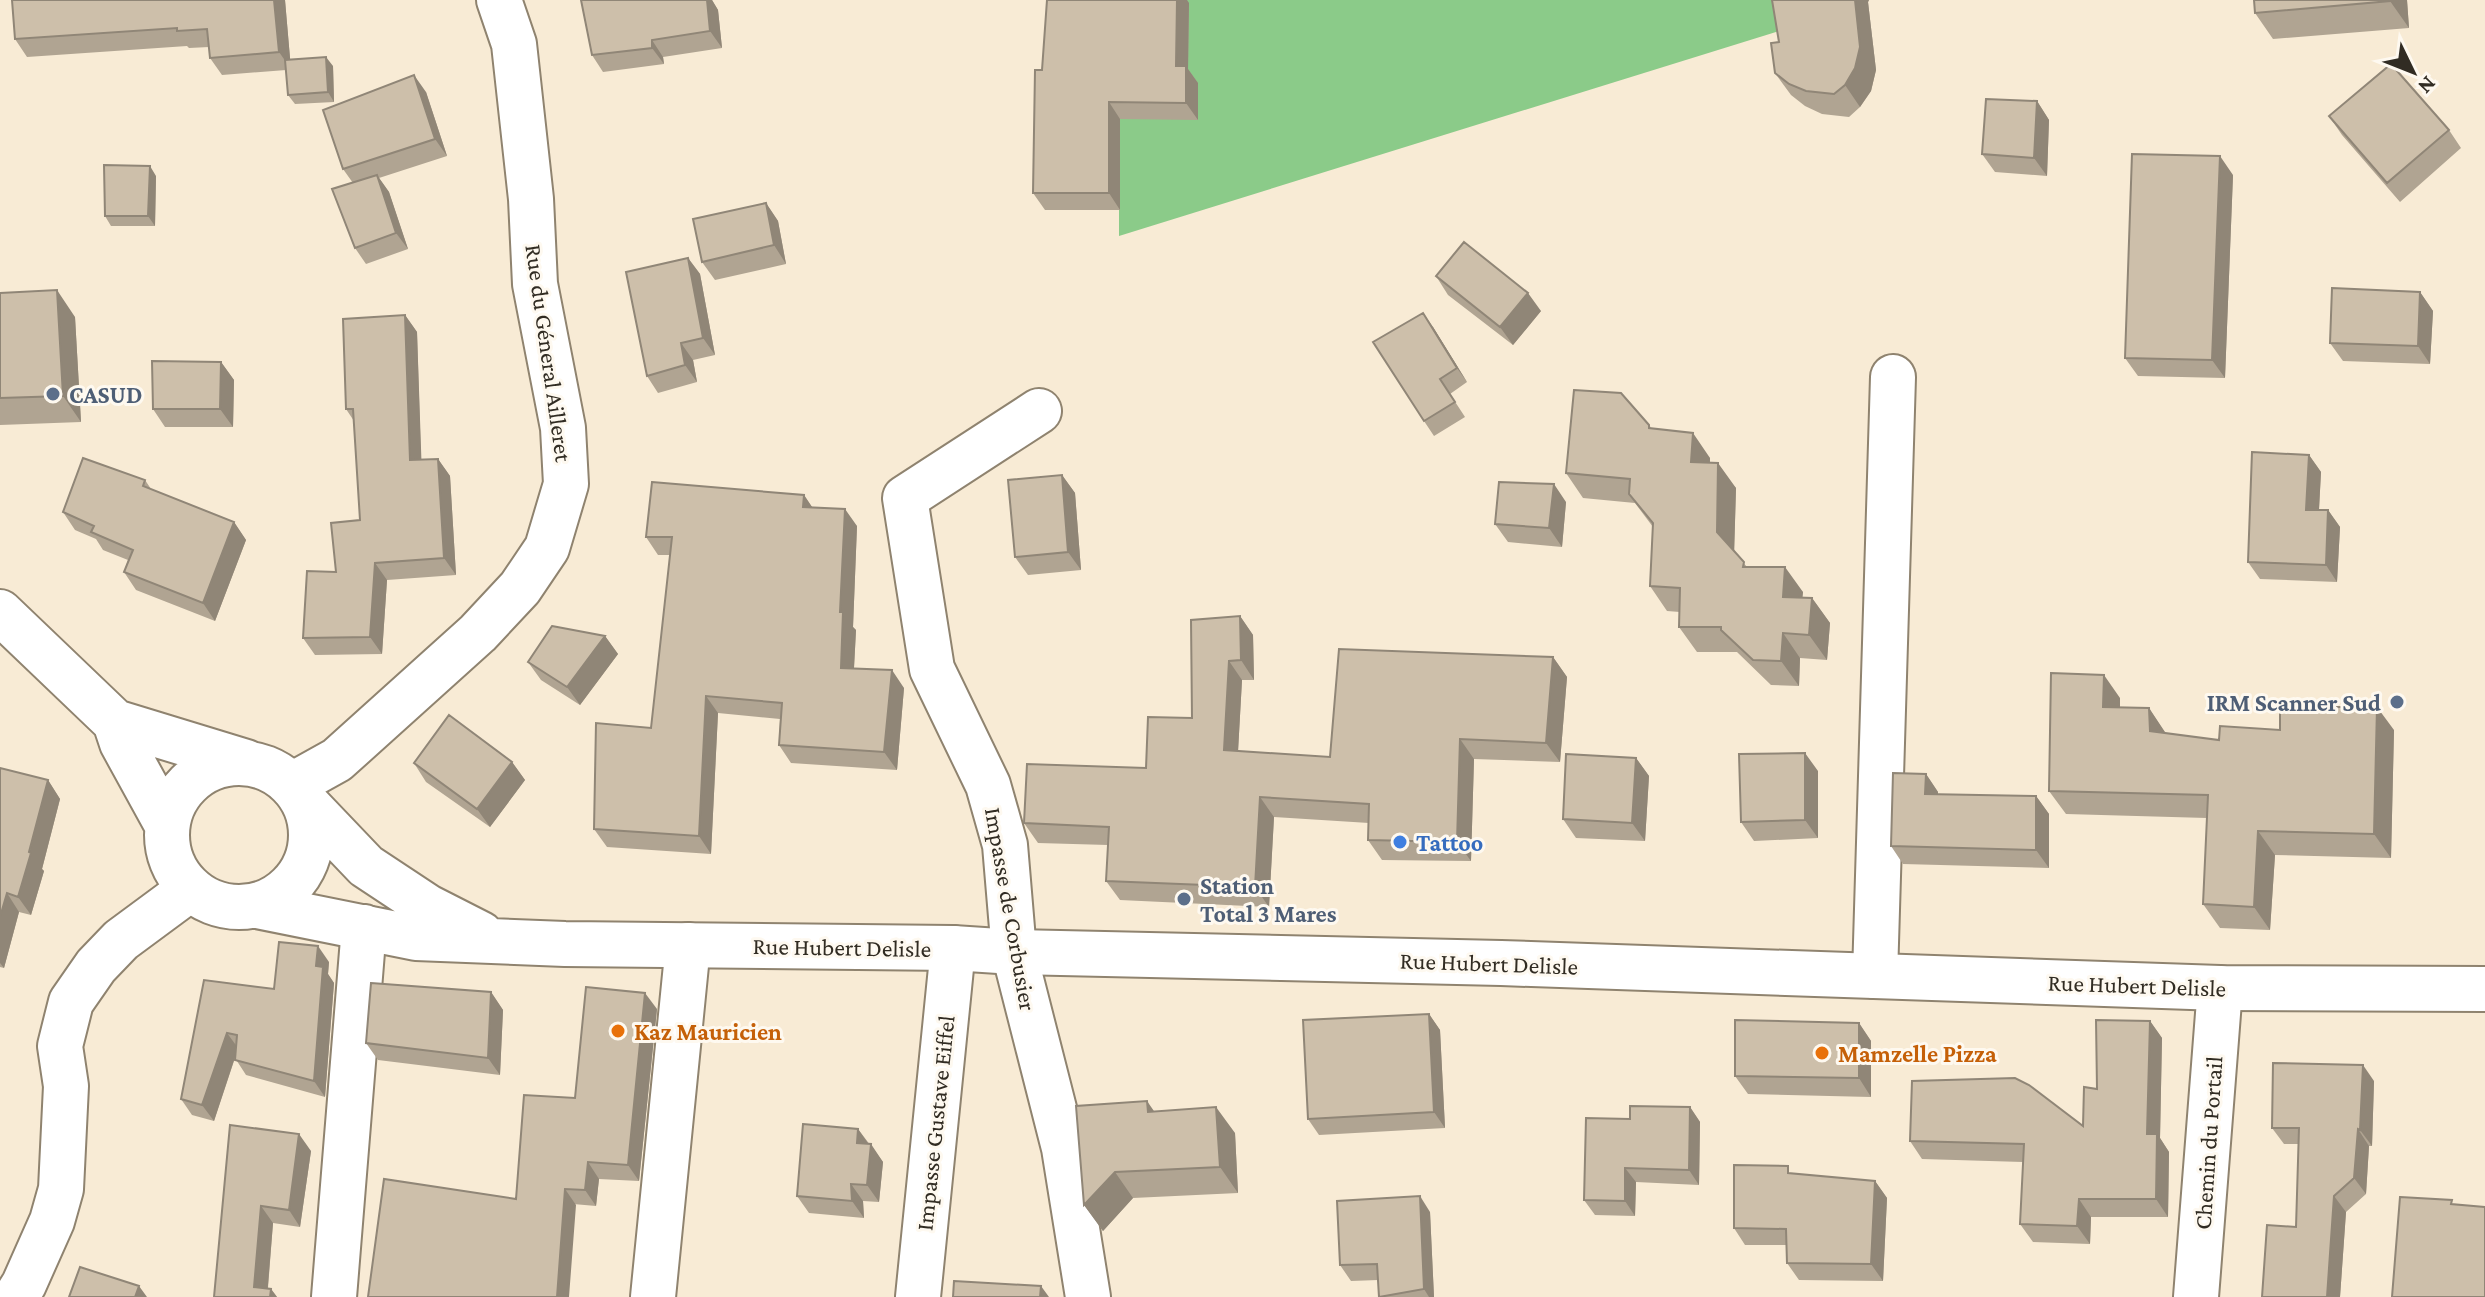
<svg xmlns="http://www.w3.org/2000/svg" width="2485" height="1297" viewBox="0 0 2485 1297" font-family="'Crimson Pro',serif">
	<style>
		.forest { fill: #8bcb89 }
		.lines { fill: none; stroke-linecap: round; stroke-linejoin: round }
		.minor-casing { stroke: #8f836f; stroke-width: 48 }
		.major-casing { stroke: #8f836f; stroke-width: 48 }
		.minor { stroke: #fff; stroke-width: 44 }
		.major { stroke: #fff; stroke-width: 44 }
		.wall { fill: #b0a492 }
		.shaded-wall { fill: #908677 }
		.building { fill: #cdbfaa; stroke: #908677; stroke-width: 2 }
		.service-dot { fill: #5c6f8a; stroke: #fef9f0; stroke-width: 3 }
		.shop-dot { fill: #3f7fe0; stroke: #fef9f0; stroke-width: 3 }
		.food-dot { fill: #e8710a; stroke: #fef9f0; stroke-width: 3 }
		.labels { text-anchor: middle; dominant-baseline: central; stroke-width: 6; stroke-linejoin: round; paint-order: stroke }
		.street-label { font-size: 24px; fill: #312c23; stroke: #fef9f0 }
		.service-label { font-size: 24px; font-weight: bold; fill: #4e5e75; stroke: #fef9f0; text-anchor: start }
		.shop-label { font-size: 24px; font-weight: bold; fill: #366cbe; stroke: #fef9f0; text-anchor: start }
		.food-label { font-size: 24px; font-weight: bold; fill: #c56008; stroke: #fef9f0; text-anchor: start }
	</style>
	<rect width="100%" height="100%" fill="#f8ebd5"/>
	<path class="forest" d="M1119 0H1838L1792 27 1119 236Z"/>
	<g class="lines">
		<defs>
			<path id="minor" d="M1039 411 905 498 932 669 988 785 1005 845 1014 952 1064 1148 1088 1297
				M292 785 337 760 478 633 520 588 547 548 566 484 563 428 535 284 531 199 514 44 499 0
				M1875 976 1893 377
				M334 1297 364 927
				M653 1297 688 945
				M918 1297 953 948
				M2196 1297 2220 988"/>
			<path id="major" d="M0 612 115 722 122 743 167 825
				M115 722 246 762
				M167 835a72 72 0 1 1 144 0a72 72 0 1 1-144 0Z
				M303 800 366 866 428 907 481 934
				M257 906 416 938 565 944 953 948 1014 952 1501 963 2220 988 2485 989
				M16 1297 24 1284 52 1221 61 1189 66 1086 60 1046 71 1002 96 966 121 940 190 889"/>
		</defs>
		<use href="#minor" class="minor-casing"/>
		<use href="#major" class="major-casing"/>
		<use href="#minor" class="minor"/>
		<use href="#major" class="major"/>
	</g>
	<path class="wall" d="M285 0 290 59 333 66 334 102 295 104 288 95 286 70 222 75 210 58 209 47 189 48 187 46 27 57 15 39Z
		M581 0H712L718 10 722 48 663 57 664 64 603 72 592 55Z
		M1177 0H1187L1189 3 1188 69 1198 83V120L1120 119V210H1045L1033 193 1042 70Z
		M1772 0H1869L1868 2 1876 70 1871 91 1860 107 1849 117 1822 114 1805 106 1791 95 1775 73 1779 42Z
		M2254 0H2407L2409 28 2273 39 2255 13Z
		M426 92 447 156 379 178 389 192 408 249 366 264 355 248 353 183 343 169Z
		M2037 101 2049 120 2047 176 1995 172 1982 154Z
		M2329 116 2449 130 2461 148 2400 202 2342 135Z
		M2233 175 2225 378 2138 376 2125 358Z
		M156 176 155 226H111L105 216Z
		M766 203 778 221 786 264 715 280 702 262Z
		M688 258 700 274 715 355 693 360 697 382 658 393 647 376Z
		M1436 276 1541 311 1513 345 1448 295Z
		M2420 292 2433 311 2430 364 2343 361 2330 343Z
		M0 293 75 317 81 422 0 425Z
		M405 315 417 332 421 460 438 459 450 476 456 575 387 580 382 654 315 655 303 638 336 572 360 520 354 421 346 409Z
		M1433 327 1467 382 1450 394 1465 417 1434 436 1424 421Z
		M221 362 234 380 233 427H165L153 409Z
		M1649 425 1652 429 1710 458V463L1736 488 1734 552 1747 567 1803 592 1802 598H1812L1830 623 1827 660 1800 658 1799 686 1771 685 1737 652H1697L1679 627 1680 612 1667 611 1650 586 1653 527 1635 503 1583 498 1566 473Z
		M2309 455 2321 472 2319 510H2328L2340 527 2337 582 2260 579 2248 562Z
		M1062 475 1075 493 1081 570 1028 575 1015 557Z
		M145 480 151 489 234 522 246 540 215 621 136 590 124 572 128 560 103 550 96 539 75 530 63 512Z
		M804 495 812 507 857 526 853 627 856 630 854 668 904 688 897 770 791 763 779 745 780 719 718 713 711 854 607 847 594 829 651 728 670 555H658L646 537Z
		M1566 502 1562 547 1508 542 1495 524Z
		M1240 616 1253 635 1254 680H1242L1238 751 1330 757 1553 657 1567 677 1560 762 1474 759 1471 861 1382 860 1368 840 1369 823 1274 817 1269 907 1120 900 1106 881 1108 845 1038 843 1024 823 1146 768 1192 718Z
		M605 636 618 654 580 705 541 680 528 662Z
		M2120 698V708H2149L2165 733 2219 740 2280 730H2394L2391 858 2275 855 2270 930 2220 928 2203 904 2207 818 2066 814 2049 791Z
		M1636 758 1649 776 1645 841 1576 838 1563 819Z
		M512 762 525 780 490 827 426 782 414 763Z
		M0 768 48 780 60 799 42 869 44 871 31 915 19 912 4 968 0 967Z
		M1818 771V838L1754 841 1741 822Z
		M1926 774 1938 792V794L2036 796 2049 814V868L1903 864 1891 846Z
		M329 962 328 974 334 983 325 1097 246 1075 235 1058 214 1121 192 1115 181 1099 204 980 274 989Z
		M491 992 503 1010 500 1075 378 1060 366 1043Z
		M657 1009 639 1181 599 1179 596 1206 516 1199 575 1098Z
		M1429 1014 1440 1030 1445 1128 1319 1135 1308 1119Z
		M2150 1021 2162 1038 2160 1138 2169 1152 2168 1217H2091L2090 1244 2033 1242 2020 1224 2023 1162 1922 1159 1910 1141 2083 1126 2097 1089Z
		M1859 1023 1871 1041V1097L1748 1094 1735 1076Z
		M2374 1081 2372 1146H2369L2366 1194 2346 1212 2340 1297H2262L2296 1227 2299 1144H2284L2272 1128Z
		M1690 1107 1700 1122 1699 1185 1636 1182 1635 1216 1595 1215 1584 1200 1630 1119Z
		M1155 1112 1235 1133 1238 1193 1133 1198 1103 1231 1084 1205Z
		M230 1125 311 1151 300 1227 273 1223 268 1288 271 1289 277 1297H214Z
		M858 1129 883 1162 879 1202 863 1201 864 1218 809 1213 797 1196Z
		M1794 1174 1875 1181 1887 1198 1883 1281 1799 1280 1787 1263V1245H1745L1734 1228Z
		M1430 1212 1434 1297H1379L1378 1280 1351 1281 1340 1265Z"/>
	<path class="shaded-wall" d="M274 0H285L291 69 279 52Z
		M707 0H712L718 10 722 48 710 31Z
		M1177 0H1187L1189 3 1188 69 1198 83V120L1186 103 1176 66Z
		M1855 0H1869L1868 2 1876 70 1871 91 1860 107 1845 85Z
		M2390 0H2407L2409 28 2390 1Z
		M652 40 663 57 664 64 652 48Z
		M326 57 333 66 334 102 328 92Z
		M414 75 426 92 447 156 435 139Z
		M2037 101 2049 120 2047 176 2034 158Z
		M1109 102 1120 119V210L1109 193Z
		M2220 156 2233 175 2225 378 2212 360Z
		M150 166 156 176 155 226 148 216Z
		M377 175 389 192 408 249 396 233Z
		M766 203 778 221 786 264 774 245Z
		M688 258 700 274 715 355 703 338Z
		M57 290 75 317 81 422 63 396Z
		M2420 292 2433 311 2430 364 2418 346Z
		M1528 293 1541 311 1513 345 1500 327Z
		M1423 313 1433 327 1467 382 1457 368Z
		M405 315 417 332 422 477 410 460Z
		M681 343 693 360 697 382 685 365Z
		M221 362 234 380 233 427 220 409Z
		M1693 433 1710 458 1709 487 1691 462Z
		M2309 455 2321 472 2318 527 2306 510Z
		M438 459 450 476 456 575 444 558Z
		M1718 463 1736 488 1734 557 1717 532Z
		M1062 475 1075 493 1081 570 1068 552Z
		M1554 484 1566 502 1562 547 1549 528Z
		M804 495 816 513 803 507Z
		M845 509 857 526 853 627 856 630 853 686 841 668 840 612Z
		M2328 510 2340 527 2337 582 2326 565Z
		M234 522 246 540 215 621 203 603Z
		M375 563 387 580 382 654 370 637Z
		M1785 567 1803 592 1800 622 1783 597Z
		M1812 598 1830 623 1827 660 1809 635Z
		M1240 616 1253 635 1254 680 1241 660Z
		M1783 633 1800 658 1799 686 1781 661Z
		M605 636 618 654 580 705 567 687Z
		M1553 657 1567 677 1560 762 1546 743Z
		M1229 661 1242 680 1237 770 1224 750Z
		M892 670 904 688 897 770 884 752Z
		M2104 675 2120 698V731L2103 707Z
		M706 696 718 713 711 854 699 836Z
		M2377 707 2394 730 2391 858 2374 834Z
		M2149 708 2165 732 2166 755 2150 731Z
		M1460 739 1474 759 1471 861 1457 842Z
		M1805 753 1818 771V838L1805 820Z
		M1636 758 1649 776 1645 841 1632 823Z
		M512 762 525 780 490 827 477 809Z
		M1926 774 1938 792V812L1925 794Z
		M48 780 60 799 42 869 44 871 31 915 18 897Z
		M2036 796 2049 814V868L2036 850Z
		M1260 797 1274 817 1269 907 1255 887Z
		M2258 831 2275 855 2270 930 2254 907Z
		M7 893 19 912 4 968 0 963V917Z
		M318 946 329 962 328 974 334 983 325 1097 314 1081 316 966Z
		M491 992 503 1010 500 1075 488 1058Z
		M645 993 657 1009 639 1181 628 1165Z
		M1429 1014 1440 1030 1445 1128 1434 1112Z
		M2150 1021 2162 1038 2160 1138 2169 1152 2168 1217 2156 1199 2147 1134Z
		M1859 1023 1871 1041V1097L1859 1078Z
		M227 1033 238 1048 214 1121 202 1105Z
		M2363 1065 2374 1081 2372 1146 2360 1130Z
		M1147 1101 1165 1127 1148 1112Z
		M1216 1107 1235 1133 1238 1193 1220 1167Z
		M1690 1107 1700 1122 1699 1185 1689 1170Z
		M858 1129 870 1146 857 1143Z
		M2358 1129 2369 1146 2366 1194 2354 1178Z
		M299 1134 311 1151 300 1227 289 1210Z
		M871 1144 883 1162 879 1202 867 1185Z
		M588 1162 599 1179 596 1206 585 1190Z
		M1625 1168 1636 1182 1635 1216 1625 1201Z
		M1115 1172 1133 1198 1103 1231 1084 1205Z
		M1875 1181 1887 1198 1883 1281 1871 1264Z
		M851 1184 863 1201 864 1218 852 1201Z
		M565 1189 576 1205 569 1297H557Z
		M1420 1196 1430 1212 1434 1297H1429L1424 1289Z
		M2334 1196 2346 1212 2340 1297H2327Z
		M2079 1199 2091 1217 2090 1244 2077 1226Z
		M261 1206 273 1223 267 1297 254 1287Z
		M139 1286 147 1297H135Z
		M1041 1286 1049 1297H1040Z
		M271 1289 277 1297H270Z"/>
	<path class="building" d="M12 0H274L279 52 210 58 207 29 177 31V28L15 39Z
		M581 0H707L710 31 652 40V48L592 55Z
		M1047 0H1177L1176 66H1186V103L1109 102V193H1033L1035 70H1042Z
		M1772 0H1855L1860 47 1855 68 1845 85 1834 94 1806 91 1789 84 1775 73 1771 43 1779 42Z
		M2254 0H2390V1L2255 13Z
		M326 57 328 92 288 95 285 60Z
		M2391 64 2449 130 2387 183 2329 116Z
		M414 75 435 139 343 169 323 110Z
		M1986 99 2037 101 2034 158 1982 154Z
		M2132 154 2220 156 2212 360 2125 358Z
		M104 165 150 166 148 216H105Z
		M377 175 396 233 355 248 332 189Z
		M766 203 774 245 702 262 693 219Z
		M1464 242 1528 293 1500 327 1436 276Z
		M688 258 703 338 681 343 685 365 647 376 626 272Z
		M2332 288 2420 292 2418 346 2330 343Z
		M57 290 63 396 0 398V293Z
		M1423 313 1457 368 1440 379 1455 402 1424 421 1373 342Z
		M405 315 410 460 438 459 444 558 375 563 370 637 303 638 307 571 336 572 331 523 360 520 353 409H346L343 319Z
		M152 361 221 362 220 409H153Z
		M1574 390 1621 393 1649 425V428L1693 433 1691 462 1718 463 1717 532 1744 562 1743 567H1785L1783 597 1812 598 1809 635 1783 633 1781 661 1753 660 1721 630V627H1679L1680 588 1650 586 1653 523 1629 494 1630 479 1566 473Z
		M2252 452 2309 455 2306 510H2328L2326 565 2248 562Z
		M83 458 145 480 143 486 234 522 203 603 124 572 133 550 91 532 94 526 63 512Z
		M1062 475 1068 552 1015 557 1008 480Z
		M652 482 804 495 803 507 845 509 840 612H843L841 668 892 670 884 752 779 745 782 703 706 696 699 836 594 829 596 723 651 728 672 537H646Z
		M1499 482 1554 484 1549 528 1495 524Z
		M1240 616 1241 660 1229 661 1224 750 1330 757 1339 649 1553 657 1546 743 1460 739 1457 842 1368 840 1369 804 1260 797 1255 887 1106 881 1109 827 1024 823 1027 764 1146 768 1148 717 1192 718 1191 620Z
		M552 626 605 636 567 687 528 662Z
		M2051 673 2104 675 2103 707 2149 708 2150 731 2219 740 2220 726 2280 730V707H2377L2374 834 2258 831 2254 907 2203 904 2208 795 2049 791Z
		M449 715 512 762 477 809 414 763Z
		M1805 753V820L1741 822 1739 754Z
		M1566 754 1636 758 1632 823 1563 819Z
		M0 768 48 780 29 852 31 853 18 897 7 893 0 917Z
		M1893 773 1926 774 1925 794 2036 796V850L1891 846Z
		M279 942 318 946 316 966 323 967 314 1081 235 1060 237 1035 227 1033 202 1105 181 1099 204 980 274 989Z
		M371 983 491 992 488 1058 366 1043Z
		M586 987 645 993 628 1165 588 1162 585 1190 565 1189 557 1297H368L384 1179 516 1199 524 1095 575 1098Z
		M1429 1014 1434 1112 1308 1119 1303 1020Z
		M1735 1020 1859 1023V1078L1735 1076Z
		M2096 1020 2150 1021 2147 1134H2157L2156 1199H2079L2077 1226 2020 1224 2024 1144 1910 1141 1912 1081 2015 1078 2029 1085 2083 1126 2084 1087 2097 1089Z
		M2273 1063 2363 1065 2360 1130 2358 1129 2354 1178 2334 1196 2327 1297H2262L2267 1225 2296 1227 2299 1128H2272Z
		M1147 1101 1148 1112 1216 1107 1220 1167 1115 1172 1084 1205 1076 1106Z
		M1630 1106 1690 1107 1689 1170 1625 1168V1201L1584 1200 1586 1118 1630 1119Z
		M803 1124 858 1129 857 1143 871 1144 867 1185 851 1184 852 1201 797 1196Z
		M230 1125 299 1134 289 1210 261 1206 254 1287 271 1289 270 1297H214Z
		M1734 1165 1788 1166V1173L1875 1181 1871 1264 1787 1263 1786 1229 1734 1228Z
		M1420 1196 1424 1289 1379 1297 1377 1264 1340 1265 1337 1201Z
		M2400 1197 2452 1200 2451 1204 2485 1207V1297H2392Z
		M80 1267 139 1286 135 1297H69Z
		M954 1281 1041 1286 1040 1297H953Z"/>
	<g class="service-dot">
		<circle cx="53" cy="394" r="8"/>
		<circle cx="2397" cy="702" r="8"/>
		<circle cx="1184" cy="899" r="8"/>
	</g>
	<circle class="shop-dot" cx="1400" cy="842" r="8"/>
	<g class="food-dot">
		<circle cx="618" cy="1031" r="8"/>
		<circle cx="1822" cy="1053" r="8"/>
	</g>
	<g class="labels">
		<g class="street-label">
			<text transform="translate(549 353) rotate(82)">Rue du Géneral Ailleret</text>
			<text transform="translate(1011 909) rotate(80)">Impasse de Corbusier</text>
			<text transform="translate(842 947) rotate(1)">Rue Hubert Delisle</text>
			<text transform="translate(1489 963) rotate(2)">Rue Hubert Delisle</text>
			<text transform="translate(2137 985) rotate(2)">Rue Hubert Delisle</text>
			<text transform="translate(935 1123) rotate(-84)">Impasse Gustave Eiffel</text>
			<text transform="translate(2208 1143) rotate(-86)">Chemin du Portail</text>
		</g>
		<g class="service-label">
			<text x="69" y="394">CASUD</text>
			<text x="2381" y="702" text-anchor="end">IRM Scanner Sud</text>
			<text x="1200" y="885">Station<tspan x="1200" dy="28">Total 3 Mares</tspan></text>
		</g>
		<g class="shop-label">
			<text x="1416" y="842">Tattoo</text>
		</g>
		<g class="food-label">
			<text x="634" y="1031">Kaz Mauricien</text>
			<text x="1838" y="1053">Mamzelle Pizza</text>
		</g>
	</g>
	<g transform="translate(2413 72) rotate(133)" stroke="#fef9f0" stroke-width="6" paint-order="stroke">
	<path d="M0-6L14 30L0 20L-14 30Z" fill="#312c23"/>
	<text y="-12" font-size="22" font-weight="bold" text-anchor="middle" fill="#312c23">N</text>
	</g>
</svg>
